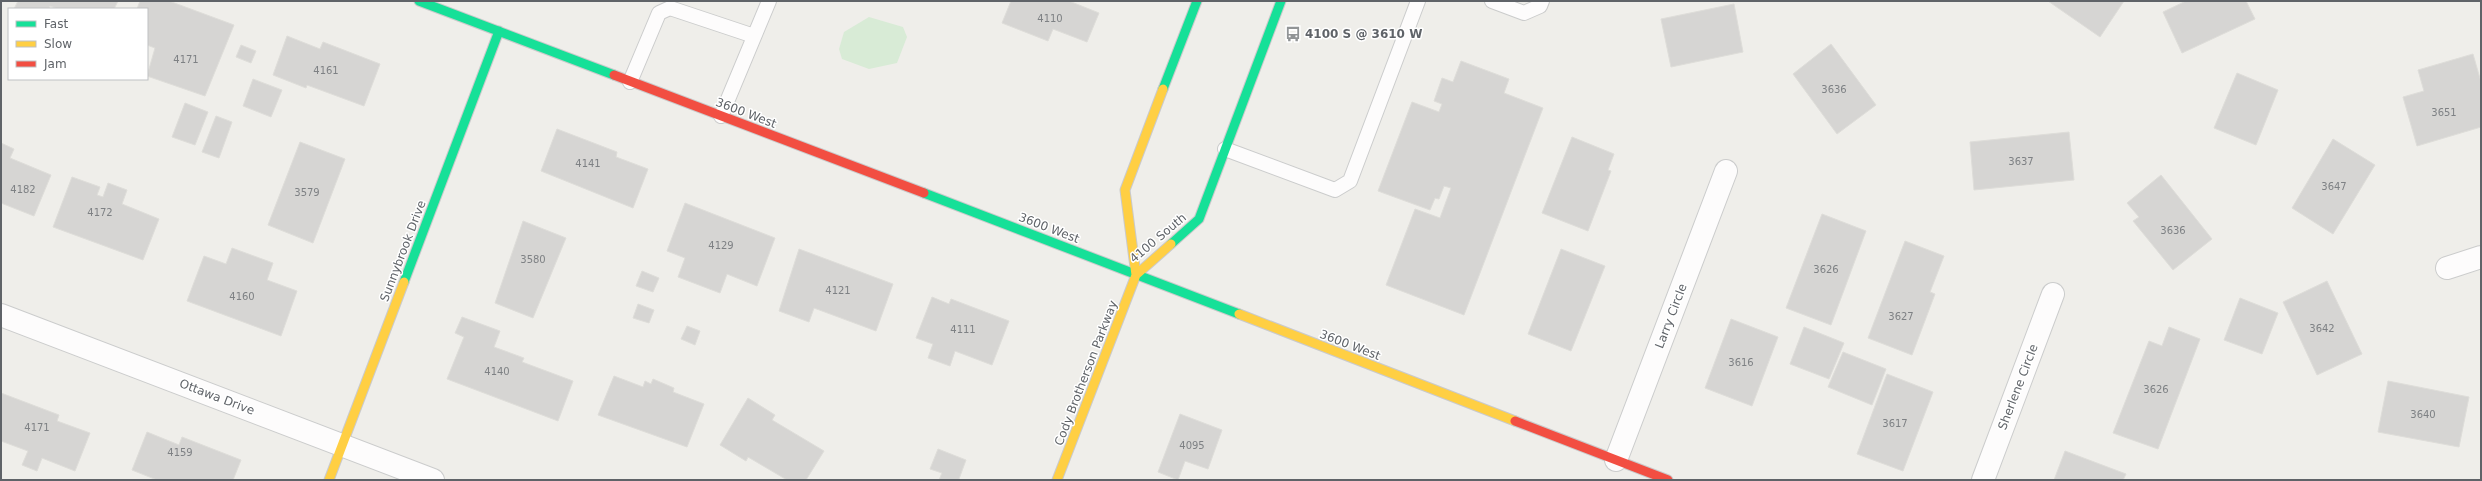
<svg xmlns="http://www.w3.org/2000/svg" width="2482" height="481" viewBox="0 0 2482 481" font-family="'DejaVu Sans',sans-serif">
	<style>
		.green { fill: #d8ebd6 }
		.building { fill: #d6d5d3; stroke: #deddd9 }
		.lines { fill: none; stroke-linecap: round; stroke-linejoin: round }
		.lane-casing { stroke: #cbcccc; stroke-width: 16 }
		.street-casing { stroke: #cbcccc; stroke-width: 24 }
		.fast-casing { stroke: #cacacb; stroke-width: 11 }
		.slow-casing { stroke: #cacacb; stroke-width: 11 }
		.jam-casing { stroke: #cacacb; stroke-width: 11 }
		.lane { stroke: #fdfcfc; stroke-width: 14 }
		.street { stroke: #fdfcfc; stroke-width: 22 }
		.fast { stroke: #16e098; stroke-width: 9 }
		.slow { stroke: #ffcf43; stroke-width: 9 }
		.jam { stroke: #f24e42; stroke-width: 9 }
		.labels { text-anchor: middle; dominant-baseline: central; stroke-width: 3; stroke-linejoin: round; paint-order: stroke }
		.number-label { font-size: 10px; fill: #7e8184 }
		.poi-label { font-size: 12px; font-weight: bold; fill: #5f6368; stroke: #fff; text-anchor: start }
		.street-label { font-size: 12px; fill: #5f6368; stroke: #fff }
	</style>
	<rect width="100%" height="100%" fill="#efeeea"/>
	<path class="green" d="M869 17 903 27 907 37 897 63 869 69 842 59 839 49 844 32Z"/>
	<path class="building" d="M18 1H118L114 9H58L50 6 49 9H14Z
		M140 1H169L234 25 205 96 147 76 155 48 147 45V9H137Z
		M1011 1H1069L1099 13 1087 42 1053 29 1048 41 1002 23Z
		M2048 1H2124L2100 37Z
		M2186 1H2246L2255 19 2182 53 2163 12Z
		M1734 4 1743 52 1671 67 1661 19Z
		M287 36 320 49 323 42 380 64 364 106 307 85 306 88 273 75Z
		M1831 44 1876 105 1837 134 1793 74Z
		M241 45 256 51 251 63 236 57Z
		M2473 54 2481 82V127L2417 146 2403 97 2424 91 2418 70Z
		M1461 61 1509 79 1504 93 1543 108 1464 315 1386 285 1415 209 1440 218 1451 188 1444 186 1439 199 1435 198 1430 210 1378 191 1412 102 1439 112 1442 104 1434 101 1442 78 1453 82Z
		M2237 73 2278 90 2256 145 2214 128Z
		M253 79 282 90 271 117 243 106Z
		M185 103 208 112 195 145 172 137Z
		M216 116 232 122 219 158 202 152Z
		M557 129 617 152 616 157 648 169 633 208 541 171Z
		M2069 132 2074 180 1974 190 1970 142Z
		M1572 137 1614 154 1608 170 1611 171 1588 231 1542 213Z
		M2333 139 2375 165 2333 234 2292 208Z
		M300 142 345 159 313 243 268 225Z
		M1 143 14 149 10 158 51 175 34 216 1 203Z
		M2161 175 2212 239 2173 270 2133 221 2139 217 2127 203Z
		M72 177 100 187 97 195 103 197 108 183 127 190 122 204 159 219 143 260 53 227Z
		M685 203 775 238 757 286 727 274 720 293 678 277 685 258 667 251Z
		M1822 214 1866 231 1831 325 1786 308Z
		M523 221 566 238 533 318 495 303Z
		M1905 241 1944 256 1930 292 1935 294 1912 355 1868 338Z
		M232 248 273 263 267 280 297 291 281 336 187 301 204 256 226 264Z
		M799 249 893 284 876 331 814 308 809 322 779 311Z
		M1561 249 1605 266 1571 351 1528 334Z
		M642 271 659 278 653 292 636 286Z
		M2327 281 2362 354 2317 375 2283 302Z
		M932 297 949 304 951 299 1009 321 992 365 955 351 950 366 928 358 933 344 916 338Z
		M2240 298 2278 313 2262 354 2224 340Z
		M638 304 654 310 649 323 633 318Z
		M462 317 500 331 494 347 524 358 522 362 573 381 558 421 447 379 464 337 455 333Z
		M1731 319 1778 337 1752 406 1705 388Z
		M687 326 700 331 695 345 681 339Z
		M1804 327 1844 343 1829 379 1790 364Z
		M2169 327 2200 339 2158 449 2113 433 2149 341 2162 346Z
		M1843 352 1886 369 1872 405 1828 387Z
		M1887 374 1933 392 1903 471 1857 454Z
		M614 376 643 387 645 381 651 384 653 379 674 388 673 392 704 404 687 447 598 415Z
		M2388 381 2469 397 2459 447 2378 432Z
		M1 393 59 415 57 421 90 433 75 471 42 458 37 471 22 465 28 451 1 441Z
		M748 398 775 415 772 420 824 451 806 480H787L748 457 746 461 720 445Z
		M1180 414 1222 430 1208 469 1185 461 1178 480 1158 472Z
		M147 432 179 445 182 437 241 460 233 480H157L132 470Z
		M938 449 966 460 959 479 961 480H939L942 473 930 469Z
		M2065 451 2126 474 2123 480H2054Z"/>
	<g class="lines">
		<defs>
			<path id="lane" d="M1492 1 1524 13 1540 6 1542 1
				M630 82 659 13 670 8 754 36
				M721 116 769 1
				M1225 149 1335 190 1350 181 1418 1"/>
			<path id="street" d="M2447 268 2481 257
				M1 315 433 480
				M1616 460 1726 171
				M1983 480 2053 294"/>
			<path id="fast" d="M419 1 614 75
				M1163 89 1197 1
				M924 193 1239 314
				M1171 244 1199 219 1281 1
				M404 282 499 31"/>
			<path id="slow" d="M1136 275 1125 190 1163 89
				M1239 314 1515 421
				M329 480 404 282
				M1057 480 1136 275 1171 244"/>
			<path id="jam" d="M614 75 924 193
				M1515 421 1668 480"/>
		</defs>
		<use href="#lane" class="lane-casing"/>
		<use href="#street" class="street-casing"/>
		<use href="#fast" class="fast-casing"/>
		<use href="#slow" class="slow-casing"/>
		<use href="#jam" class="jam-casing"/>
		<use href="#lane" class="lane"/>
		<use href="#street" class="street"/>
		<use href="#fast" class="fast"/>
		<use href="#slow" class="slow"/>
		<use href="#jam" class="jam"/>
	</g>
	<defs>
		<symbol id="bus-bare" viewBox="-9 -9 18 18"><path d="M-5-6H5V4H4V6H2V4H-2V6H-4V4H-5ZM-3.5-4V0h7V-4ZM-3.5 1.2v1.5H-2V1.2ZM2 1.2v1.5H3.5V1.2Z" fill="#919496" stroke="#fff" stroke-width="2.5" paint-order="stroke"/></symbol>
	</defs>
	<g fill-rule="evenodd">
		<use href="#bus-bare" x="1282" y="23" width="22" height="22"/>
	</g>
	<g class="labels">
		<g class="number-label">
			<text x="1050" y="18">4110</text>
			<text x="186" y="59">4171</text>
			<text x="326" y="70">4161</text>
			<text x="1834" y="89">3636</text>
			<text x="2444" y="112">3651</text>
			<text x="2021" y="161">3637</text>
			<text x="588" y="163">4141</text>
			<text x="2334" y="186">3647</text>
			<text x="23" y="189">4182</text>
			<text x="307" y="192">3579</text>
			<text x="100" y="212">4172</text>
			<text x="2173" y="230">3636</text>
			<text x="721" y="245">4129</text>
			<text x="533" y="259">3580</text>
			<text x="1826" y="269">3626</text>
			<text x="838" y="290">4121</text>
			<text x="242" y="296">4160</text>
			<text x="1901" y="316">3627</text>
			<text x="2322" y="328">3642</text>
			<text x="963" y="329">4111</text>
			<text x="1741" y="362">3616</text>
			<text x="497" y="371">4140</text>
			<text x="2156" y="389">3626</text>
			<text x="2423" y="414">3640</text>
			<text x="1895" y="423">3617</text>
			<text x="37" y="427">4171</text>
			<text x="1192" y="445">4095</text>
			<text x="180" y="452">4159</text>
		</g>
		<g class="poi-label">
			<text x="1305" y="34">4100 S @ 3610 W</text>
		</g>
		<g class="street-label">
			<text transform="translate(746 113) rotate(21)">3600 West</text>
			<text transform="translate(1049 228) rotate(21)">3600 West</text>
			<text transform="translate(1158 238) rotate(-40)">4100 South</text>
			<text transform="translate(403 251) rotate(-69)">Sunnybrook Drive</text>
			<text transform="translate(1671 316) rotate(-69)">Larry Circle</text>
			<text transform="translate(1350 345) rotate(21)">3600 West</text>
			<text transform="translate(1086 373) rotate(-69)">Cody Brotherson Parkway</text>
			<text transform="translate(2018 387) rotate(-69)">Sherlene Circle</text>
			<text transform="translate(217 397) rotate(21)">Ottawa Drive</text>
		</g>
	</g>
	<rect width="2482" height="481" fill="none" stroke="#5f6368" stroke-width="4"/>
	<rect x="8" y="8" width="140" height="72" fill="#ffffff" stroke="#bfc1c3"/>
	<rect x="16" y="21" width="20" height="6" fill="#16e098" stroke="#bfc1c3"/>
	<text x="44" y="28" font-size="12" fill="#5f6368">Fast</text>
	<rect x="16" y="41" width="20" height="6" fill="#ffcf43" stroke="#bfc1c3"/>
	<text x="44" y="48" font-size="12" fill="#5f6368">Slow</text>
	<rect x="16" y="61" width="20" height="6" fill="#f24e42" stroke="#bfc1c3"/>
	<text x="44" y="68" font-size="12" fill="#5f6368">Jam</text>
</svg>
